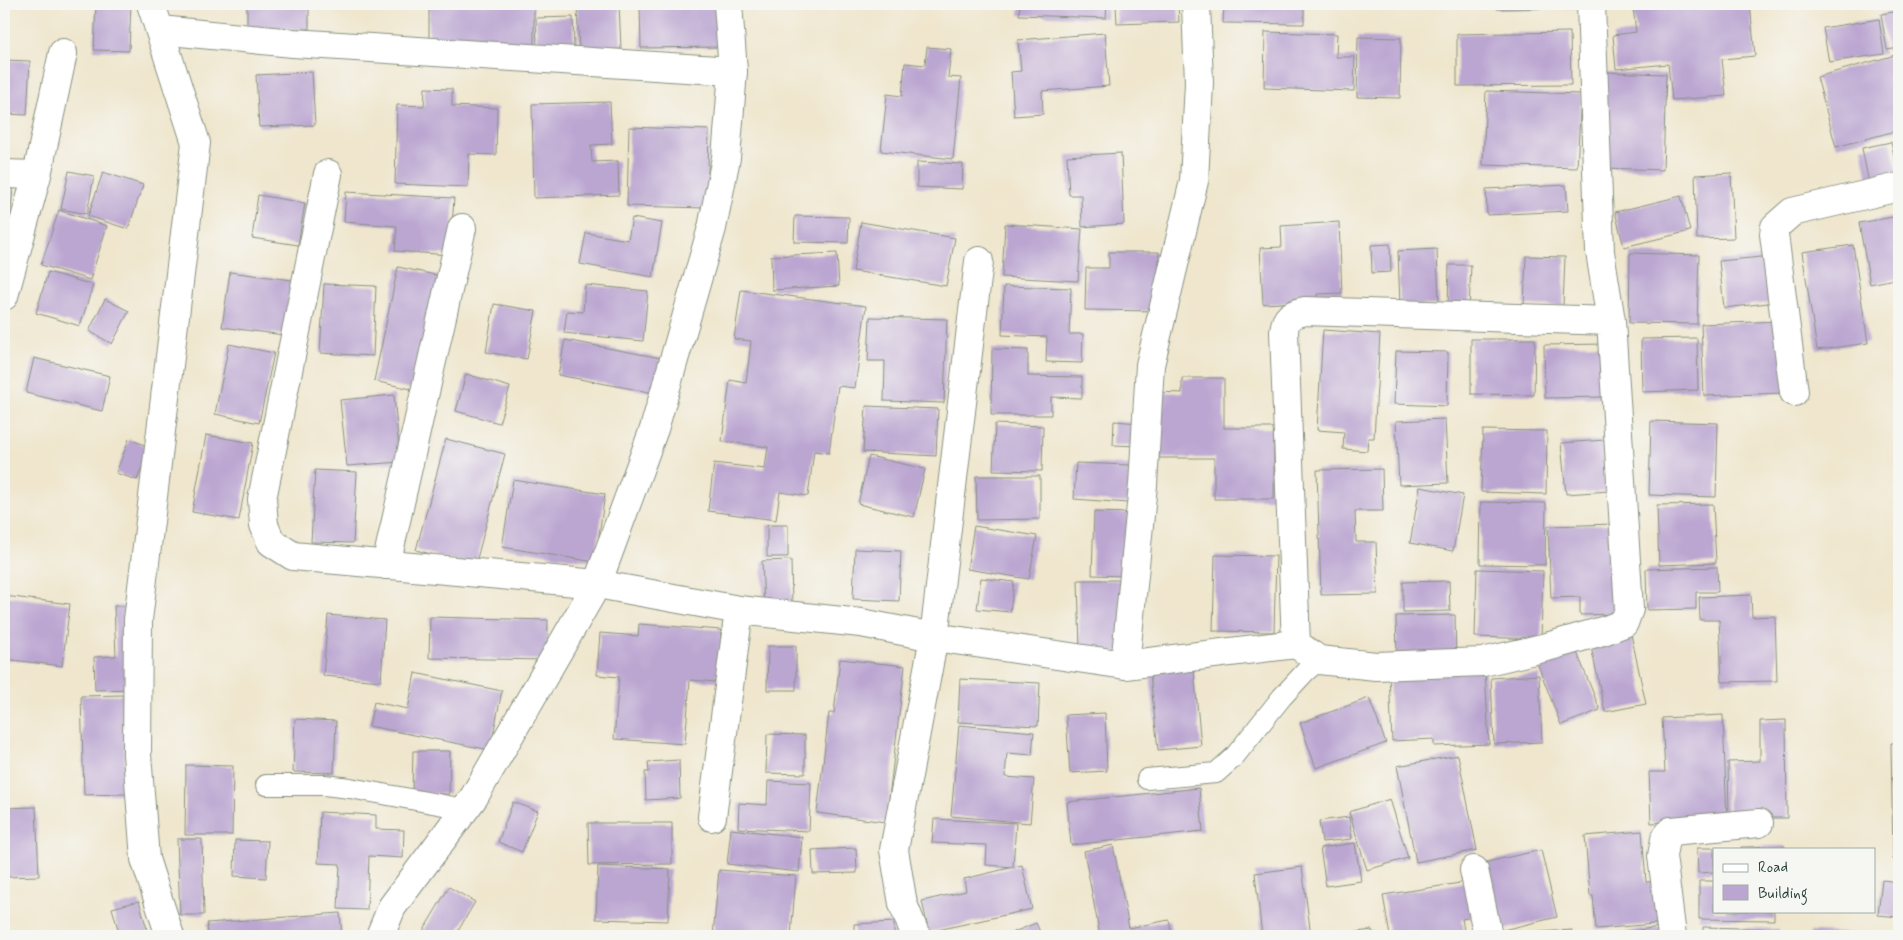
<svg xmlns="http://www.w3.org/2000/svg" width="1903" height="940" viewBox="0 0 1903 940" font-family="Mynerve,sans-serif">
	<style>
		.building { fill: #bba6d1 }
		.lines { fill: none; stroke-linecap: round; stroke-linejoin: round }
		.service-casing { stroke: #879280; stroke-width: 22 }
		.minor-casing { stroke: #879280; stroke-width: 30 }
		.tertiary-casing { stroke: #879280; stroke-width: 30 }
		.service { stroke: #fff; stroke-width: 20 }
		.minor { stroke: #fff; stroke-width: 28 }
		.tertiary { stroke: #fff; stroke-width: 28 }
	</style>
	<rect width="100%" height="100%" fill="#f6f6f2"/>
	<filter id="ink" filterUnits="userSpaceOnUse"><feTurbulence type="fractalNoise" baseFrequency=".02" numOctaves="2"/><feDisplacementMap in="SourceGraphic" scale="10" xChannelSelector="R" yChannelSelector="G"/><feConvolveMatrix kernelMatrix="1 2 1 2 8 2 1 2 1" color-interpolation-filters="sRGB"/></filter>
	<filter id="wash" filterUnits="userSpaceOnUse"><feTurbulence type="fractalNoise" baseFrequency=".0096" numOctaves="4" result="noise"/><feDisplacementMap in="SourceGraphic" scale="20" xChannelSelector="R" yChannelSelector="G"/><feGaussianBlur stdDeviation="1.12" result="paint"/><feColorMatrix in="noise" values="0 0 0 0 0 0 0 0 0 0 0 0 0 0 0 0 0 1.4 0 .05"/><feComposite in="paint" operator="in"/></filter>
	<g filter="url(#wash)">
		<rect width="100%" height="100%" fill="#efe6cd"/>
		<g id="blocks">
			<path class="building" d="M96 4H131L129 51 94 50Z
				M247 4H309V29H247Z
				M429 4H534V49L429 47Z
				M577 4H619L621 49 579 51Z
				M640 4H719L720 47 641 48Z
				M1020 4H1107L1106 18 1019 15Z
				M1116 4H1178L1179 22 1117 24Z
				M1224 4H1304V24L1223 23Z
				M1497 4H1575L1576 8 1497 9Z
				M1664 4H1750L1755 56 1722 59 1726 96 1672 100 1668 64 1616 69 1613 35 1636 32 1633 7Z
				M1899 11V48L1887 50 1881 14Z
				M573 17 574 47 537 48 536 18Z
				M1879 19 1884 54 1829 62 1823 28Z
				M1265 32 1337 34 1336 57H1355L1354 91 1264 88Z
				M1570 32 1571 85 1457 86V34Z
				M1105 33 1109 86 1042 91 1043 114 1014 116 1011 72 1021 71 1018 40Z
				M1358 37 1401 38 1400 98 1357 97Z
				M927 47 951 49 948 77 961 78 953 159 881 151 887 94 902 96 905 63 925 65Z
				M1899 54V130L1836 147 1817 77Z
				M4 60 30 61 27 115 4 114Z
				M312 72 315 125 259 127 256 75Z
				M1606 72 1666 74 1663 170 1603 168Z
				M425 88 452 89V106L497 108 496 155 469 154 468 187 395 184 397 105 424 106Z
				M1486 91 1581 94 1577 168 1483 165Z
				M610 102 612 144 591 145 592 162 618 161 619 195 534 198 532 104Z
				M629 127 709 130 707 208 627 206Z
				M1891 142 1899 178 1869 184 1862 148Z
				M1121 153 1124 224 1082 227 1081 195H1069L1067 156Z
				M917 162 963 164 962 189 917 187Z
				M69 171 94 176 87 214 61 209Z
				M103 172 143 185 128 229 88 216Z
				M1731 173 1734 238 1697 239 1695 175Z
				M1566 185 1568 211 1487 215 1486 189Z
				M4 188 13 189 7 247H4Z
				M346 192 454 198 450 255 395 251 397 226 344 222Z
				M258 195 305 203 298 245 252 238Z
				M1681 196 1690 231 1624 247 1615 212Z
				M59 210 107 226 90 280 41 265Z
				M795 216 849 217 848 243 794 242Z
				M1899 216V278L1870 284 1859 223Z
				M632 218 662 223 653 277 580 264 586 233 628 240Z
				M861 222 955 238 946 286 853 271Z
				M1339 222 1342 293 1317 294V301L1263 304 1260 248 1282 247 1281 226Z
				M1005 224 1082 229 1078 281 1002 277Z
				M1390 244 1391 272 1372 273 1371 245Z
				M1853 245 1868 343 1817 350 1802 252Z
				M1437 249 1439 305 1400 306 1398 251Z
				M1109 252H1159L1158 311 1085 310 1086 268H1109Z
				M837 253 839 286 772 290 771 256Z
				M1630 253 1699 255 1697 324 1629 323Z
				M1526 256 1565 257 1563 306 1524 305Z
				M1772 256 1777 302 1724 308 1719 261Z
				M1449 265H1471L1469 309 1448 308Z
				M398 267 440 276 416 390 374 381Z
				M48 272 93 285 80 326 36 313Z
				M230 272 292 280 284 335 222 327Z
				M324 284 376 286 373 356 320 353Z
				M585 285 648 291 643 341 564 333 567 311 583 312Z
				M1004 286 1071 288 1069 334H1083L1082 363 1046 362 1047 337 1002 335Z
				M741 290 866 306 855 388 838 386 829 453 814 451 808 496 780 492 776 520 708 511 714 463 765 469 768 447 722 441 730 380 746 383 751 341 734 339Z
				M105 299 129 311 112 344 89 331Z
				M494 304 536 311 527 359 486 352Z
				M870 317 947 319 944 403 884 401 885 361H868Z
				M1782 321 1784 393 1704 396 1701 324Z
				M1323 330 1380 334 1374 438H1368L1367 451 1343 449 1344 432 1317 430Z
				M1697 338 1698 390 1642 392 1641 339Z
				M1471 339H1535L1534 395 1471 394Z
				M565 340 661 358 654 393 558 375Z
				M229 344 274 353 259 423 215 414Z
				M1607 344V397L1545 398 1544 345Z
				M992 349 1028 350V376L1082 377V398L1051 397V415H991Z
				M1396 351 1448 352 1447 406 1394 404Z
				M34 358 110 376 102 411 26 393Z
				M466 374 510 387 499 423 456 411Z
				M1182 378H1224V428H1274V499H1214V458H1159V419L1156 392 1182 393Z
				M394 395 400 462 347 466 340 400Z
				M866 406 938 409 936 456 863 452Z
				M1445 419 1448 483 1399 485 1396 421Z
				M1114 421 1140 423 1138 446 1113 445Z
				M1651 421 1718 423 1716 497 1649 495Z
				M995 424 1043 426 1042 471 993 470Z
				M1483 430 1547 431 1546 494 1481 492Z
				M206 435 253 443 239 520 192 512Z
				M129 439 150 447 137 480 116 473Z
				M446 439 505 454 475 566 416 550Z
				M1605 440 1609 491 1566 494 1561 443Z
				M869 456 925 469 914 517 858 504Z
				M1076 463 1130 465 1128 503 1074 499Z
				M1382 469 1383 511H1355L1356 542H1376L1378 594 1321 595 1317 470Z
				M315 470 357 472 353 543 311 542Z
				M976 476H1040V519L977 520Z
				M513 480 605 494 595 562 502 547Z
				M1420 487 1463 495 1453 551 1410 543Z
				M1481 502 1546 503 1545 565 1480 564Z
				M1713 504 1716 563 1659 565 1657 505Z
				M1094 512 1129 513 1127 576 1092 575Z
				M1615 524 1619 614 1580 615V597L1551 598 1548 526Z
				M767 525H788V557H767Z
				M974 526 1037 536 1029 579 967 569Z
				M855 549 901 551 899 601 853 599Z
				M1215 555 1276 556 1274 632 1213 631Z
				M791 560 792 606 764 607 762 561Z
				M1717 567 1718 592H1696V609L1647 610 1646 569Z
				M1477 569 1543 571 1541 639 1475 637Z
				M981 578 1014 582 1010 612 977 609Z
				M1078 580H1124L1125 651H1080Z
				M1449 581 1450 611 1403 612V582Z
				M1751 595 1752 617 1775 616 1777 681 1722 682 1719 620H1700L1699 597Z
				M4 596 70 604 62 666 4 659Z
				M114 606H135L137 689 95 690 94 657 116 656Z
				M328 615 385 620 381 681 323 676Z
				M1455 615 1456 659 1397 660 1396 616Z
				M430 617 548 620 547 660 429 658Z
				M639 624 721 630 717 682 690 680 685 744 614 739 619 677 597 675 600 633 638 636Z
				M1631 634 1646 704 1605 712 1590 642Z
				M1574 645 1600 710 1561 725 1536 660Z
				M768 646H796V690H767Z
				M840 659 905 666 886 822 817 813 829 713H834Z
				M1193 660 1201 746 1158 750 1149 664Z
				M1485 670 1489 744 1434 746V739L1392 741 1389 674Z
				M415 673 502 691 490 750 369 726 374 702 408 709Z
				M1539 675 1542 742 1494 744 1491 678Z
				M960 679 1040 683 1038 726 958 722Z
				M123 695 126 794 84 795 81 696Z
				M1369 698 1386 743 1316 768 1300 723Z
				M1105 713 1107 771 1070 773 1066 715Z
				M1723 715 1727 820 1651 823 1649 772H1665L1662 718Z
				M295 719 336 721 334 773 293 772Z
				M1786 720 1787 818H1729L1728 762 1760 761V721Z
				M959 725 1034 732 1032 755 1007 753 1005 777 1034 779 1030 823 951 816Z
				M767 734 805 735V774L766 773Z
				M1891 743H1899V859H1893Z
				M413 751H450L449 794 412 793Z
				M1458 755 1477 850 1416 862 1397 766Z
				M679 760 680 798 646 800 645 772H649L648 762Z
				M186 765 233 766 232 835H185Z
				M768 781 811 783 809 831 738 828 739 803 767 805Z
				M1199 788 1203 831 1071 845 1067 802Z
				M1390 799 1408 858 1367 870 1349 812Z
				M513 802 538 811 522 852 498 842Z
				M36 807 39 876 4 877V808Z
				M320 812 376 815V829L404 830 403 858 369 856 367 910 338 909 340 864 318 863Z
				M1349 817 1352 839 1322 842 1319 821Z
				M934 819 1016 823 1013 867 986 865 987 845 932 843Z
				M588 823H672V864L589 865Z
				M731 829 802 837 799 872 727 864Z
				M1642 831 1646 882 1663 881 1666 923 1596 929 1593 896H1590L1585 836Z
				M177 839H202L204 915H180Z
				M235 840 268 841 266 878 234 876Z
				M1355 843 1361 881 1326 886 1320 848Z
				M1113 845 1129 928 1169 920 1172 936H1100L1084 851Z
				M1785 846V849H1741V847Z
				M856 848 857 873 813 874 812 850Z
				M1697 848H1714V872L1698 873Z
				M1541 850 1557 917 1495 932 1478 864Z
				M1022 865 1032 909 929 932 922 901 966 891 964 879Z
				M598 866 670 869 668 921 596 919Z
				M1302 867 1311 936H1262L1255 873Z
				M719 870 796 876 791 936H713Z
				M1882 880 1899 882V917L1878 915Z
				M1473 881 1478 916 1462 919 1465 936H1390L1383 895Z
				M1699 881H1714V911H1774V920L1699 919Z
				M449 887 475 902 455 936H420Z
				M139 901 149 936H120L112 908Z
				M340 913 342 936H208L207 923Z
				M894 922V936H854V924Z
				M1036 923 1042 936H1004Z
				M1666 926 1668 936H1625V932Z
				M1703 927 1779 929V936H1703Z
				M1372 930 1373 936H1333V935Z
				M1572 930V936H1513V934Z
				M1810 932 1883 934V936H1810Z"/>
		</g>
	</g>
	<g filter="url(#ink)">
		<use href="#blocks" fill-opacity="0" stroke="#879280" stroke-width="1"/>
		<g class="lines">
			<defs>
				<path id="service" d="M1147 779 1216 773 1234 757 1282 697 1306 671 1319 660
					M266 785H324L350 788 465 809"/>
				<path id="minor" d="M160 30 293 43 733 71
					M4 174 37 175
					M328 174 262 499 264 525 271 542 293 556 597 584 739 610 861 623 934 637 1125 665 1296 644 1319 660 1376 666 1483 662 1547 647 1606 630 1624 623 1629 609 1611 321 1600 252 1591 4
					M4 296 37 175 63 53
					M1794 392 1774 234 1775 227 1792 212 1899 187
					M386 565 462 228
					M1296 644 1284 332C1285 317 1291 314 1305 311L1611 321
					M1125 665 1143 485 1150 365 1194 181 1199 83 1196 4
					M712 817 739 610
					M1474 870 1488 936
					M916 936 903 904 894 850 934 637 979 261
					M1672 936 1662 856 1665 839 1671 831 1759 823"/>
				<path id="tertiary" d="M151 4 196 143 138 620 137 754 145 859 170 936
					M380 936 392 907 474 797 597 584 654 429 712 228 726 158 733 71 728 4"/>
			</defs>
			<use href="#service" class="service-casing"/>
			<use href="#minor" class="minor-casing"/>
			<use href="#tertiary" class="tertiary-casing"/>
			<use href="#service" class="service"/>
			<use href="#minor" class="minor"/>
			<use href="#tertiary" class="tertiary"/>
		</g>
	</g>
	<rect width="1903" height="940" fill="none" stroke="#f6f6f2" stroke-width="20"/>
	<rect x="1713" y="848" width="162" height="65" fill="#f6f6f2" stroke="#a0aca6"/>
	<rect x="1723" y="864" width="25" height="8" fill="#ffffff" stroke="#a0aca6"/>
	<text x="1758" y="872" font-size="15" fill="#1f3d34">Road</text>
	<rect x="1723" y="885" width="25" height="15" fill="#bba6d1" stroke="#a0aca6"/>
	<text x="1758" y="898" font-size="15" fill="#1f3d34">Building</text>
</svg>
